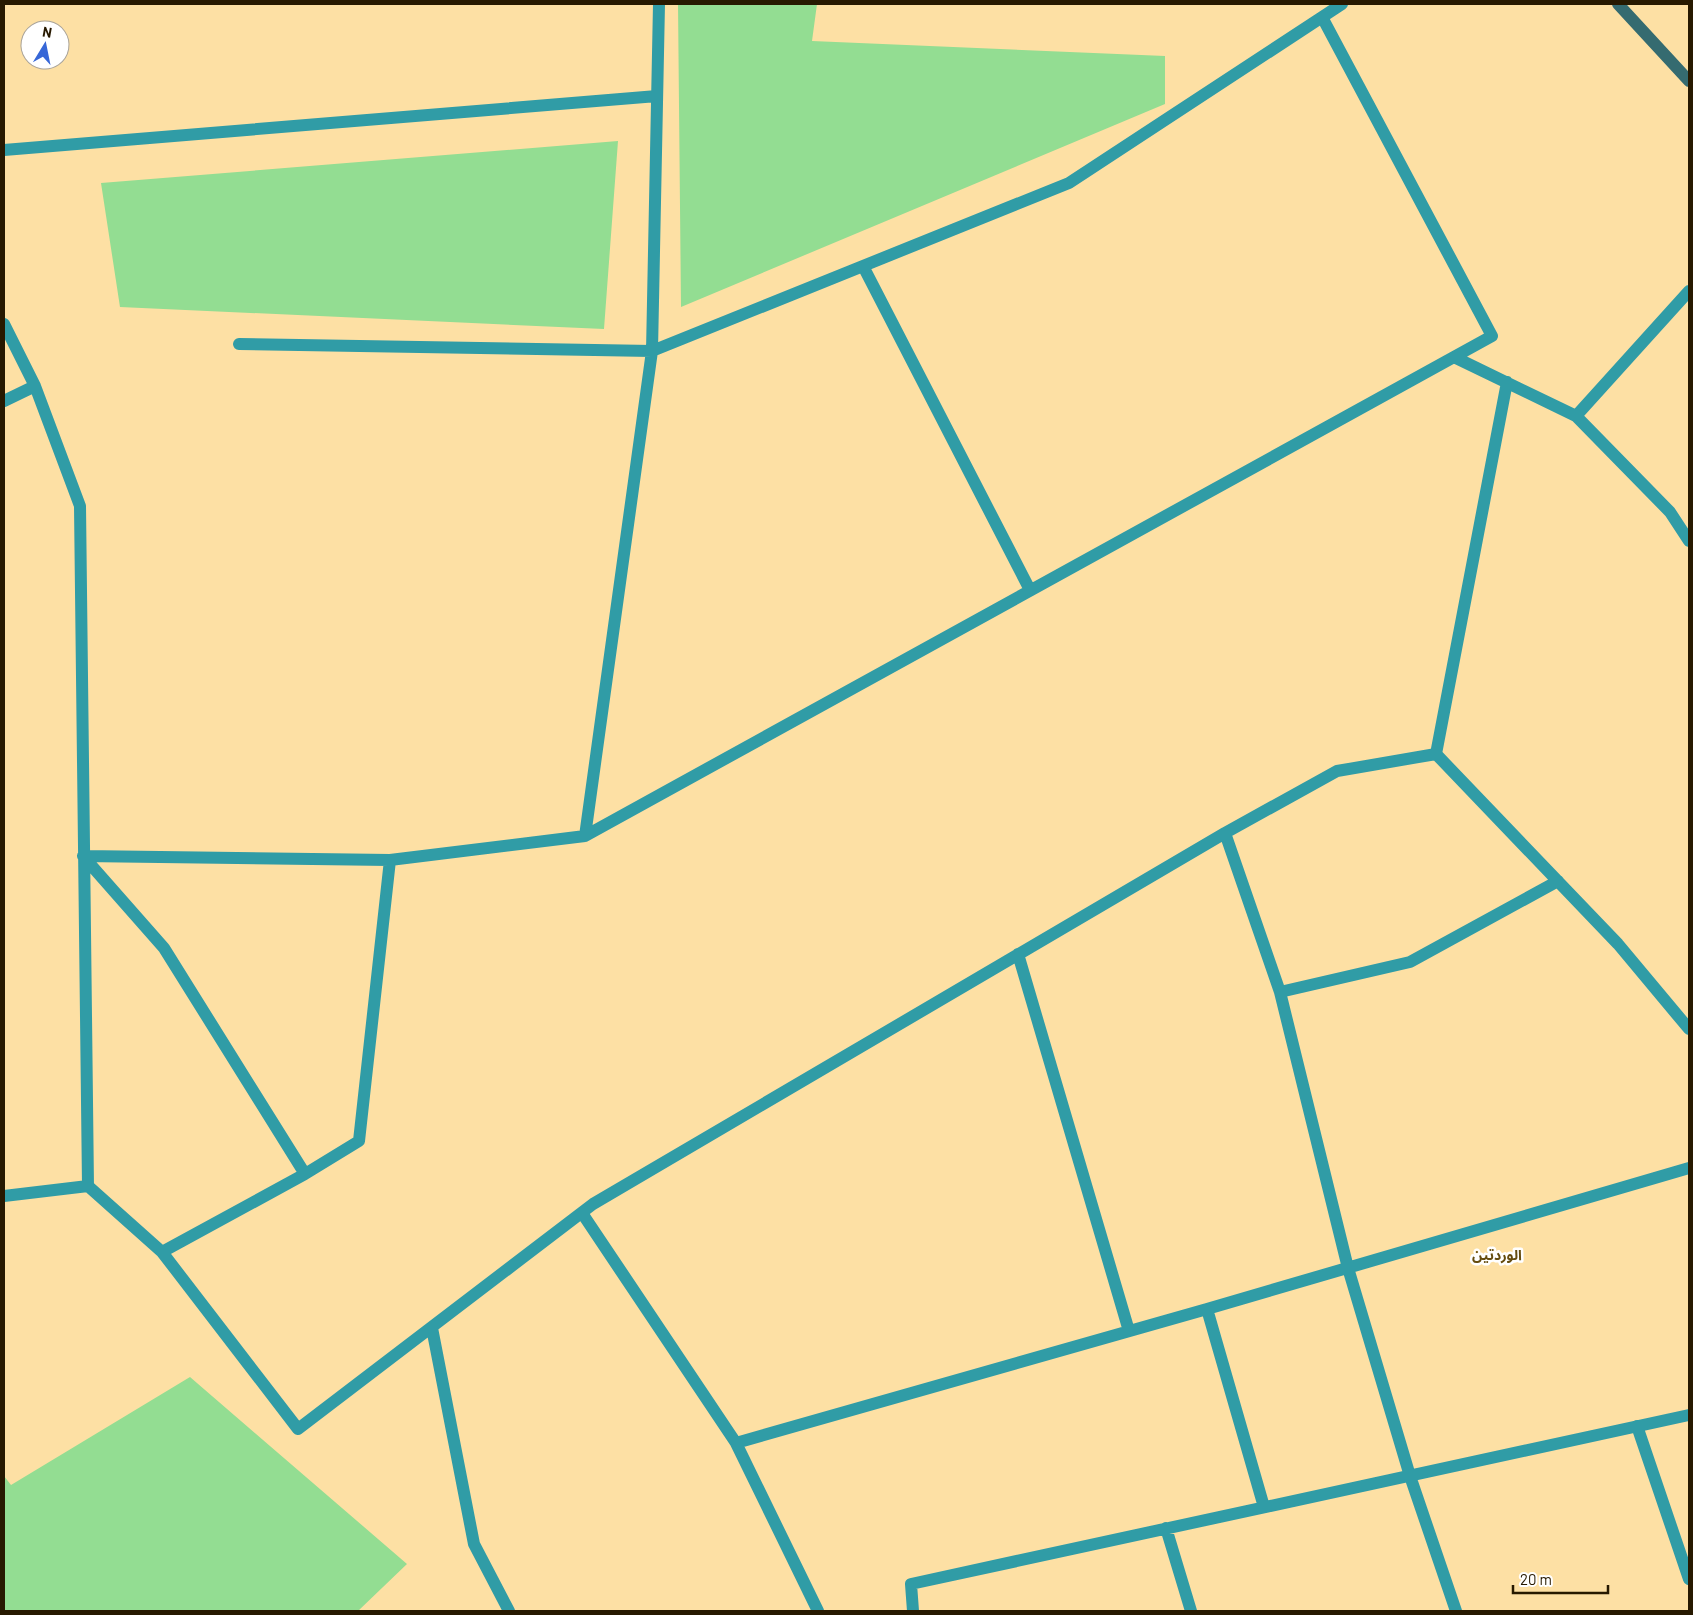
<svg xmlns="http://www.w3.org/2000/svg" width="1693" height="1615" viewBox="0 0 1693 1615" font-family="Barlow,'Noto Sans Arabic',sans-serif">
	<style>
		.green { fill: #93dd92 }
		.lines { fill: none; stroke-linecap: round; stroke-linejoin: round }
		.street { stroke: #309ca6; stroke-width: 12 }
		.secondary { stroke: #356b70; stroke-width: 12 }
		.labels { text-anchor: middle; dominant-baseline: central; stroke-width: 5; stroke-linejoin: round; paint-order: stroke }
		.neighbourhood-label { font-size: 14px; font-weight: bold; fill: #654c0e; stroke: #fff }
	</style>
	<rect width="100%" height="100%" fill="#fde0a4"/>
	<path class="green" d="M678 4H817L812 41 1165 56V104L681 307Z
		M618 141 604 329 120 307 101 183Z
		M190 1377 407 1564 358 1611H4V1476L11 1485Z"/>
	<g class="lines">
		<path class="street" d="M4 150 657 96
			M863 266 1030 590
			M4 324 35 386 80 506 88 1186 162 1252 298 1429 593 1204 1225 833 1337 771 1436 754 1618 944 1689 1029
			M239 344 652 351 1069 183 1342 4
			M1454 357 1576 416 1670 512 1689 541
			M4 401 35 386
			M1576 416 1689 291
			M1436 754 1507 382
			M1225 833 1280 992 1348 1268 1410 1476 1456 1611
			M585 836 652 351 659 4
			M83 856 390 860 585 836 1492 336 1322 17
			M83 856 164 948 305 1174
			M1018 954 1129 1331
			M1280 992 1410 962 1558 881
			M4 1196 88 1186
			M582 1213 736 1443 818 1611
			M162 1252 305 1174 359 1141 390 860
			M1207 1309 1264 1507
			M432 1328 474 1544 509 1611
			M1637 1426 1689 1579
			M736 1443 1207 1309 1689 1168
			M1166 1528 1191 1611
			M913 1611 911 1584 1689 1415"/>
		<path class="secondary" d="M1618 4 1689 81"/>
	</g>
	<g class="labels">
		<g class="neighbourhood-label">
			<text x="1497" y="1254">الوردتين</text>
		</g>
	</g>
	<rect width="1693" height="1615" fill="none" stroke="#271900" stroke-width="10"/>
	<g transform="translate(45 45) rotate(10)"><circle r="24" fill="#ffffff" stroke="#a9a399"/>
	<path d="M0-4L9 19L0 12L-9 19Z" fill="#3767d7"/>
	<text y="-8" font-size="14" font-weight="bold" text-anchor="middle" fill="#271900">N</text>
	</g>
	<path d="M1513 1585v8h95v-8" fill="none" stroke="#271900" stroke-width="2.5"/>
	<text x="1520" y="1585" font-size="15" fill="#271900" stroke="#ffffff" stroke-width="4" paint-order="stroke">20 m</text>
</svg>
